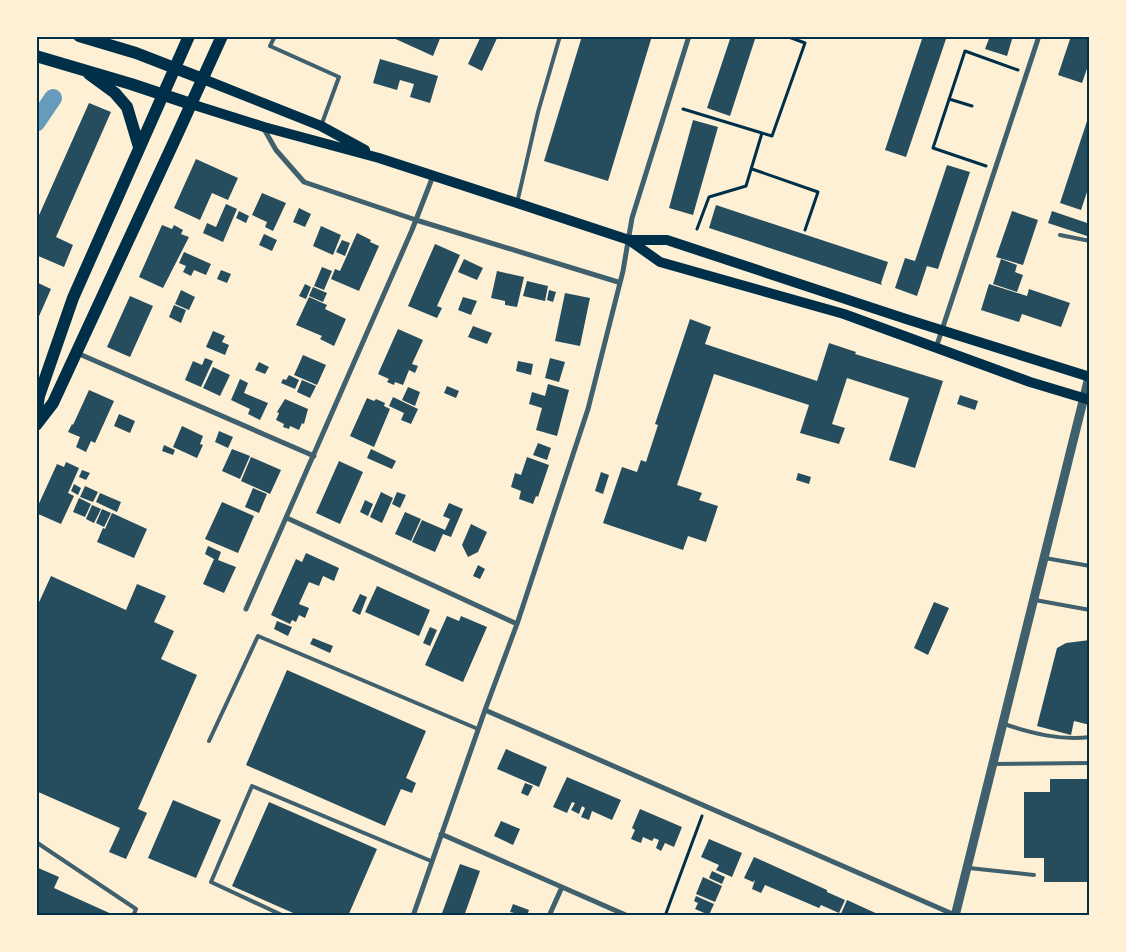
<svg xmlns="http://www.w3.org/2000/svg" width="1126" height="952" viewBox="0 0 1126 952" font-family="'Nunito Sans',sans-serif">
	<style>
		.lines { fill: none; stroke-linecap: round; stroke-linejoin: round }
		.canal { stroke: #669bbc; stroke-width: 18 }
		.building { fill: #264d5e }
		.path { stroke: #003049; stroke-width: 3 }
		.service { stroke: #3f606c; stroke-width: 4 }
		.minor { stroke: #3f606c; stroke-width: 5 }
		.tertiary { stroke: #3f606c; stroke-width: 9 }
		.secondary { stroke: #003049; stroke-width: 10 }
		.primary { stroke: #003049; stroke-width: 12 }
		.neatline { fill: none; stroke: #003049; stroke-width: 2 }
	</style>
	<rect width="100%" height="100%" fill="#fdf0d5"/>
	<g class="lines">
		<path class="canal" d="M36 123 53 98"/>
	</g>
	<path class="building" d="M389 36H441L433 56Z
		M481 36H498L482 71 468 64Z
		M582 36H652L608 181 544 161Z
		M731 36H756L730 116 707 108Z
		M923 36H947L906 157 885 150Z
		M990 36H1013L1007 56 985 49Z
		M1071 36H1090V60L1082 83 1058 75Z
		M380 59 438 76 430 103 410 97 414 84 400 80 397 90 373 83Z
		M89 103 111 112 56 237 73 245 64 267 36 255V222Z
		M1089 115 1090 183 1081 210 1060 203Z
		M693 120 718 127 693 215 669 208Z
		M196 159 238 178 228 200 212 193 200 220 174 208Z
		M947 165 970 172 938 269 927 266 917 296 895 288 905 258 915 261Z
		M262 193 286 203 273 231 265 227 267 222 252 215Z
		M226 204 237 209 223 242 203 233 207 223 216 227Z
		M716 205 888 262 881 283 882 285 709 228Z
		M299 208 311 214 305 227 293 222Z
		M239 211 249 216 246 223 236 218Z
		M1012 211 1038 220 1023 265 996 257Z
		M1052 211 1090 224 1087 236 1048 223Z
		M162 225 172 229 174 225 183 230 181 234 189 237 163 288 139 277Z
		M321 226 341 235 333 255 313 246Z
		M357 233 371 240 370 242 379 246 359 291 331 279 335 269 340 271Z
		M264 234 277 240 272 251 259 245Z
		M342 240 350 243 345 256 336 252Z
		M435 244 460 255 437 306 442 308 437 318 408 306Z
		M184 252 211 264 206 275 194 270 191 276 183 272 186 266 179 263Z
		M464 259 483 268 477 280 458 272Z
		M1001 259 1017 265 1015 272 1023 275 1017 292 993 284Z
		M322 267 332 271 324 290 314 286Z
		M221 270 231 274 227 283 217 279Z
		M497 271 524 277 517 307 505 305V301L491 298Z
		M527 281 548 286 545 301 523 296Z
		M36 282 51 289 36 323Z
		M305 284 311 287 306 299 299 296Z
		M989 284 1027 296 1029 289 1070 303 1061 327 1022 314 1019 322 981 310Z
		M313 287 327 293 323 302 309 296Z
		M181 290 195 297 189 310 175 304Z
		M549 290 556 292 553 302 547 300Z
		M565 293 590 298 580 346 555 341Z
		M130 296 153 306 130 357 107 347Z
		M309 297 327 305 325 309 346 319 334 346 320 339 322 336 296 325Z
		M463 297 477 301 471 315 458 310Z
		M174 305 186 310 181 323 169 317Z
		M690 319 711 327 705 344 817 381 829 343 856 352 855 354 943 381 915 468 889 460 909 398 847 378 832 424 845 428 839 444 800 433 809 405 714 374 677 485 702 493 699 500 718 506 706 542 688 536 683 550 603 523 622 467 637 472 641 460 646 462 658 425 655 424Z
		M473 326 492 333 487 344 468 337Z
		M398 329 423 340 412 364 418 366 415 373 409 370 403 385 395 382 394 385 387 382 389 379 378 374Z
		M213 331 225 336 222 342 229 345 225 355 206 347Z
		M303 355 326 365 317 385 294 375Z
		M205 358 213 361 201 387 185 380 193 361 202 365Z
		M550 358 565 362 559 382 545 378Z
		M518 361 533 364 531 375 516 371Z
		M259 362 269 367 265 374 255 370Z
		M213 367 230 375 220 396 203 388Z
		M289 375 299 380 295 389 281 383 283 379 286 380Z
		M240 379 248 383 244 393 268 403 260 420 248 414 250 409 231 400Z
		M302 380 316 386 310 398 297 392Z
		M548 384 569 390 557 436 536 430 542 408 529 404 532 392 545 396Z
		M447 386 459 391 456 398 444 393Z
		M408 387 420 392 415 406 402 400Z
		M89 390 114 401 95 443 91 441 86 452 76 447 80 437 68 432 72 424 73 425Z
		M960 395 978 401 975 410 957 404Z
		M393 397 418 409 411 424 401 420 404 413 389 406Z
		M367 398 374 401 376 399 385 403 384 406 390 409 374 447 350 436Z
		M285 399 308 409 304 424 302 423 299 430 290 426 289 429 283 427 284 424 276 420 279 413 277 412Z
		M119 414 135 421 130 433 114 426Z
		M182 426 203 436 200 444 203 445 197 458 173 447Z
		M219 431 233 437 228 448 215 442Z
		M538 443 551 448 547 460 533 455Z
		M164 445 175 450 173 455 162 451Z
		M232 449 250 456 240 479 222 471Z
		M371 449 396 461 392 469 367 458Z
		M251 457 281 470 270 494 241 481Z
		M527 457 549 465 538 497 536 496 533 504 519 499 521 491 511 487 515 473 521 475Z
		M339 461 363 472 340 524 316 513Z
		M66 462 79 468 68 493 74 496 61 524 36 513V510L57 464 64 467Z
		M82 470 90 473 86 480 79 477Z
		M601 472 609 475 603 494 595 491Z
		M798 473 811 477 809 484 796 480Z
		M74 484 81 488 78 495 71 491Z
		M85 486 98 492 93 502 80 497Z
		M253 488 267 494 259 513 245 507Z
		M381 492 393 498 382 523 370 517Z
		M397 492 406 495 400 508 392 504Z
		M100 493 121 502 117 512 96 502Z
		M79 498 91 504 85 517 73 512Z
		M365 500 373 504 368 516 360 512Z
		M222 502 254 516 238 553 205 539Z
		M449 503 463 509 451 537 443 534 435 552 412 542 422 520 445 530 450 519 443 516Z
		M92 505 101 509 94 523 86 519Z
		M102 509 111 513 104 527 96 523Z
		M405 512 421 519 411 541 395 534Z
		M112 513 147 529 134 558 97 542 103 528 105 529Z
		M471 524 487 532 478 552 468 557 462 545Z
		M208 546 221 552 218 560 236 567 224 593 203 584 214 559 205 554Z
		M306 553 339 568 334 581 323 576 319 586 309 582 299 604 309 608 305 618 299 615 296 622 292 620 290 624 271 615 296 559 302 562Z
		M478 565 485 569 480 579 473 576Z
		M51 576 126 610 137 584 166 596 154 622 174 631 161 659 197 675 138 809 147 813 126 859 109 852 120 828 36 791V609Z
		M377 586 430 610 419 636 365 612Z
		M360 594 367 597 360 615 352 611Z
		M934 602 949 608 928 655 914 648Z
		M447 616 459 621 461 616 487 627 463 682 425 665Z
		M277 621 292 627 288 636 274 629Z
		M430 627 437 630 430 646 423 643Z
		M313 638 333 646 330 653 310 644Z
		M1090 640V725L1074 721 1071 735 1037 726 1057 648 1066 643Z
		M287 670 426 731 406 778 416 783 412 793 401 789 385 826 246 765Z
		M506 749 547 767 539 787 497 769Z
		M567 777 621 800 612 820 592 811 589 820 581 817 585 808 582 806 579 814 571 810 575 803 572 802 567 813 553 807Z
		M1050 779H1090V882H1044V858H1024V792H1050Z
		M525 783 533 786 528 796 521 793Z
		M173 800 221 820 196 878 148 858Z
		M269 802 377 849 348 916H300L232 886Z
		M640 809 682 827 674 847 665 843 661 851 656 848 659 840 654 838 652 841 643 837 641 843 631 839 635 830 632 828Z
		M501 821 520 829 513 845 494 836Z
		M709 839 742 853 732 877 716 870 719 865 701 857Z
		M754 857 827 890V892L845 900 839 913 821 905 819 908 765 885 761 893 752 889 755 880 753 882 744 878Z
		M460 864 480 871 468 905 464 916H441Z
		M36 867 59 877 54 888 116 916H36Z
		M712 871 725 877 722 884 709 878Z
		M703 877 722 886 715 902 696 894Z
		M696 896 714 904 709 915 695 909 698 903 694 901Z
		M847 900 882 916H840Z
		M513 904 529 910 527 916 510 912Z"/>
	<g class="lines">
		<path class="path" d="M949 99 972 106
			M683 109 772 136 805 43 786 36
			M986 166 933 148 965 51 1018 70
			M752 169 818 192 805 230
			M697 229 709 197 746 186 762 133
			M665 916 702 816"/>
		<path class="service" d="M275 36 270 46 339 77 321 126
			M517 203 538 112 560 36
			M1060 235 1090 241
			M1045 558 1090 566
			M1035 600 1090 610
			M1004 724C1031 733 1061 741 1090 737
			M209 741 258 636 478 729
			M994 764 1090 763
			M36 842 136 909 133 916
			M969 868 1034 875
			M284 916 211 882 252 786 431 861"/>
		<path class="minor" d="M264 129 276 150 304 182 416 220 618 282
			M936 348 1039 36
			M77 353 314 456
			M287 518 517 624
			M246 609 412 230 433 176
			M485 710 955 915
			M441 834 628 916
			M413 916 485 710 517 624 588 409 623 271 632 218 689 36
			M549 916 562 887"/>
		<path class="tertiary" d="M955 916 1089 377"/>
		<path class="secondary" d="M203 79 321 126 365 150
			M191 104 264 127 379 158 517 203 629 240 660 262 844 314 1030 382 1090 400
			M629 240H667L906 319 1090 377"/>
		<path class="primary" d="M79 36 136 53 203 79
			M36 56 131 84 191 104
			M89 74 115 93 127 107 139 147
			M36 416 39 396 73 298 189 36
			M36 425 53 403 178 133 222 36"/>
	</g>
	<rect width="1126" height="952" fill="none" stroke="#fdf0d5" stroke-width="75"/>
	<rect x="38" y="38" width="1050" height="876" class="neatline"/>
</svg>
